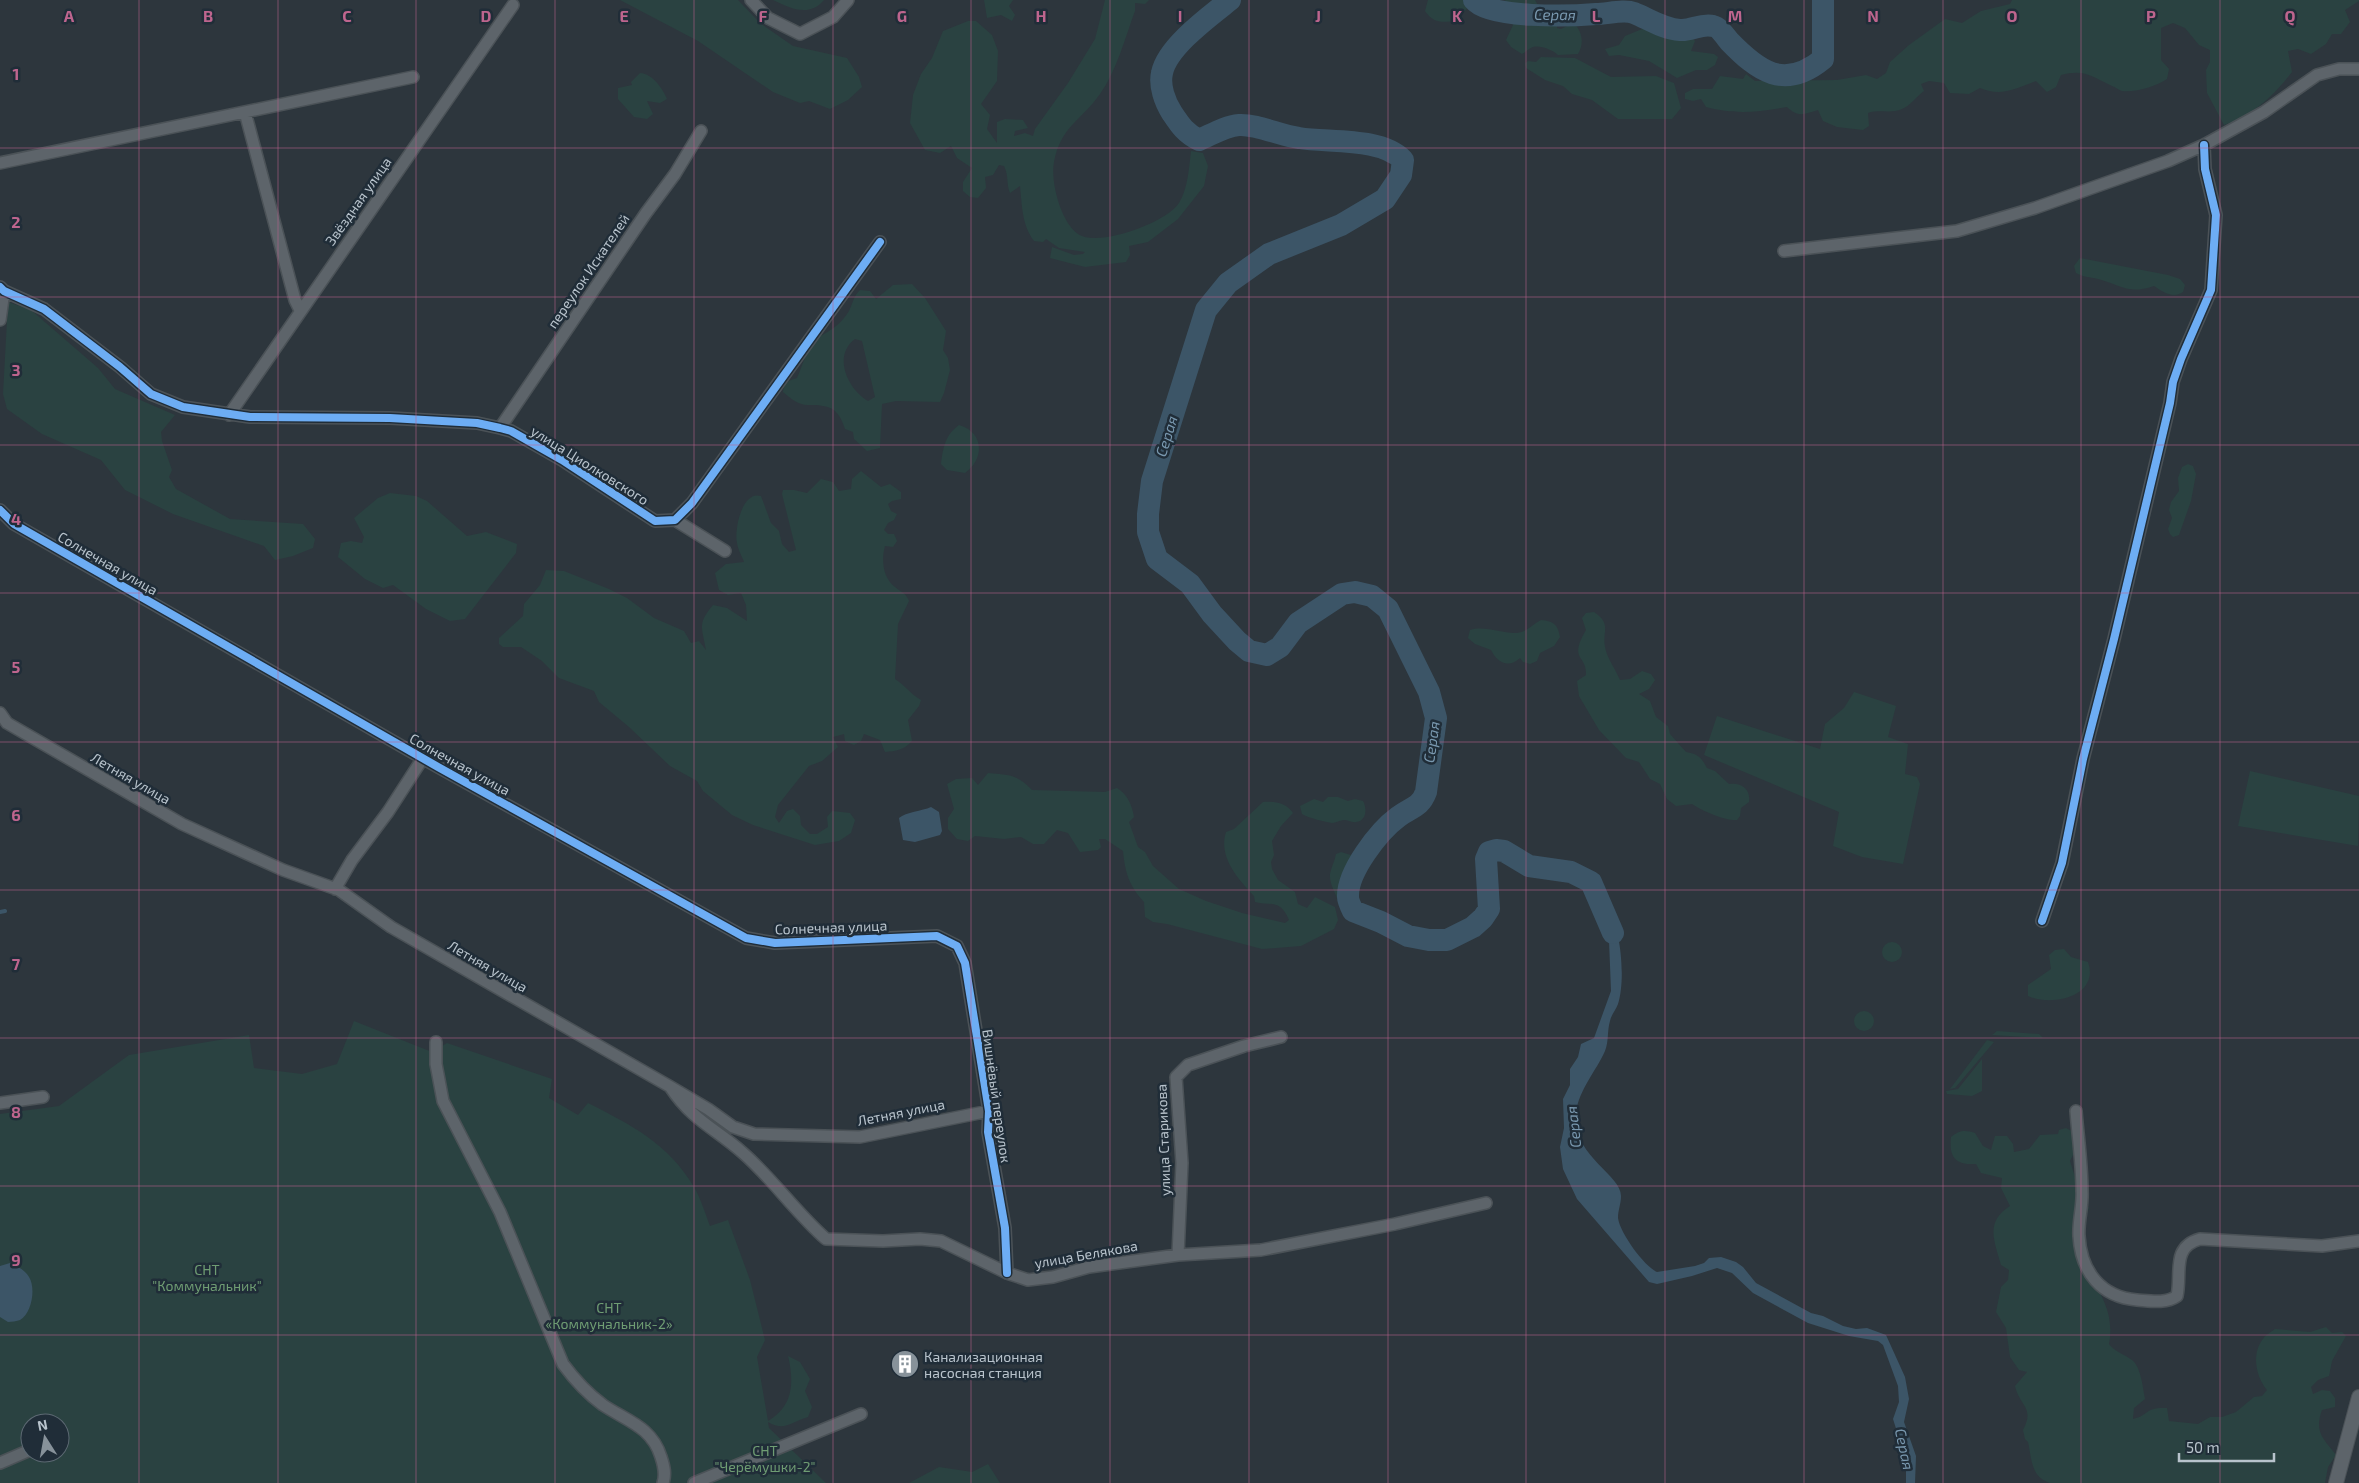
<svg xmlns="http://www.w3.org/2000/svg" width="2359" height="1483" viewBox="0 0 2359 1483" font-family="'Exo 2',sans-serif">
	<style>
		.green { fill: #2a4241; fill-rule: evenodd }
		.water { fill: #3c5567 }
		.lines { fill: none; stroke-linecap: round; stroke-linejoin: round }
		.stream { stroke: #3c5567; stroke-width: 4 }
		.river { stroke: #3c5567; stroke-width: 22 }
		.minor-casing { stroke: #4b5257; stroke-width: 14 }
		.tertiary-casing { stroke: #4b5257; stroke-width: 16 }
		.minor { stroke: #5d646a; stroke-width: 11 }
		.tertiary { stroke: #5d646a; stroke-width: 14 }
		.cycleway-casing { stroke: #202d38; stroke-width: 11 }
		.cycleway { stroke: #6dadf4; stroke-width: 8 }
		.grid { fill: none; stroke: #be658e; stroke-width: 1; stroke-opacity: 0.55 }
		.labels { text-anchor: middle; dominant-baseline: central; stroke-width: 5; stroke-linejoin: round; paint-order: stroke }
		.street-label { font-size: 14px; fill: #b8c3cc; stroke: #202d38 }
		.park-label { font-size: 14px; fill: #6f9d73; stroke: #202d38 }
		.poi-label { font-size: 14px; fill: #b8c3cc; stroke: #202d38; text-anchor: start }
		.water-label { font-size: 15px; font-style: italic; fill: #7998af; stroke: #202d38 }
		.grid-label { font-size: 16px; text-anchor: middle; font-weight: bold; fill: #be658e; stroke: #202d38; stroke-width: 5; stroke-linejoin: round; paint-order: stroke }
	</style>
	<rect width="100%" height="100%" fill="#2d363d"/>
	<path class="green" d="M620 0H738L760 23 793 46 847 58 859 77 862 87 848 100 830 109 809 101 800 103 773 92 698 41Z
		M773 0H824C809 18 790 8 773 0Z
		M984 0H1013L1009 6 1015 15 1012 21 1001 15 987 18Z
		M1105 0H1149L1145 4 1135 3V11C1125 38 1117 70 1100 94 1081 121 1061 126 1054 162 1050 182 1062 228 1082 236 1104 245 1167 222 1179 203 1188 188 1189 168 1191 151L1203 153 1208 166 1204 186 1178 219 1148 242 1129 246 1130 255 1126 262 1085 267 1050 258 1052 247 1074 255 1083 254 1085 252 1059 248 1046 239 1043 242 1034 241C1022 225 1022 206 1020 186L1010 193C1006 183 1009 176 1004 166L999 165 993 175 985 177 986 188 978 198 970 197 963 191V182L972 168 957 158 951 146 940 153 925 150 910 123 913 95 921 74 932 58 943 31 968 21H976L992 35 998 51 997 81 981 104 990 115 987 129 997 143V122L1005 119 1023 120 1028 128 1015 131 1014 136 1025 133 1033 136 1035 129 1068 83 1095 39Z
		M1428 0H1468L1470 5 1456 21C1442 22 1434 24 1425 11Z
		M1505 0H1535L1545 18 1557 21V28L1561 29 1573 23C1583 31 1584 44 1578 54L1558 55C1553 50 1540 45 1533 47 1529 48 1526 52 1522 54L1511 47 1506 40 1513 25 1508 15 1514 9 1506 5Z
		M2012 0H2359V1L2345 10 2350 22 2341 34H2332L2326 44 2311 54 2298 49 2288 51 2292 72C2274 95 2253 116 2224 125L2207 93 2206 70 2210 62V50L2199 45 2185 28 2173 23 2161 28V60L2169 69 2167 79C2157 86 2135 93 2122 91 2119 90 2115 87 2112 86 2091 76 2084 69 2061 75L2056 87 2047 92 2036 81C2015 89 2001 97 1980 88L1969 94 1950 93 1944 83 1929 81 1921 84 1924 91C1917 96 1910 106 1902 109 1891 114 1879 109 1868 113L1869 126 1863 130 1837 127 1823 121 1818 110C1805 114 1798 118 1787 107 1757 112 1736 115 1706 107L1701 99 1693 101 1685 99V93L1693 89H1712L1720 76 1743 79 1746 74 1755 81 1837 80 1866 75 1877 79 1886 73 1890 62 1909 45 1945 19 1962 23 1981 11 2010 4Z
		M1652 25 1664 29 1670 37 1687 33 1695 41 1691 51 1714 54 1718 57 1715 65 1707 70H1696L1677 78 1649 61 1619 55 1609 56 1605 49 1619 45 1625 36Z
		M1541 57 1575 58 1611 77 1656 76 1674 83 1681 108 1672 119H1618L1592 100 1572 94 1563 86 1545 80 1526 68 1525 63 1528 61 1536 62Z
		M640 73C653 74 662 88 667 99L660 103 647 101 653 114 647 119 634 117 618 99V88L632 85 631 82Z
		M2080 258 2168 275 2180 279 2185 285 2183 292C2173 299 2163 292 2154 286 2127 295 2122 285 2098 279 2089 277 2083 277 2076 273L2074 266Z
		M912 284 925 298 946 331 943 350 948 358 950 370 944 393 940 402 896 401 882 404 880 448 867 451 854 439 853 432 845 429C838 407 829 405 808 405 798 405 790 398 783 392 784 382 788 381 797 378L812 340C827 333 840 326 849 311 853 303 853 297 860 290L870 291 876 299 893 285ZM855 339 862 341 875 397 868 401C848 389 832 356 855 339Z
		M8 302 31 310 98 368 115 389 175 415 161 432 162 441 172 470 169 477 176 489 230 519 303 524 315 539 313 548 293 556 275 560 264 546 173 514 125 490 101 460 42 434 7 409 3 394Z
		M959 425C984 432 985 459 965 473L947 470 941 464C943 448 945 435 959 425Z
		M2188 464 2193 466 2196 474 2191 501 2179 535 2173 537 2170 534 2168 529 2172 518 2169 510 2171 502 2179 491 2178 478 2182 467Z
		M861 471 881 487 890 484 901 492V499L892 501 888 504 891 511 897 514 894 520 888 523 884 530 888 534H894L897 541 893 547 885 546C881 560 883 578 895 587 901 592 906 593 909 601L898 624 895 679C905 685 910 694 921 700L919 706 908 720 912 741C904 750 896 751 885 752L880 740 864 734 861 741 854 745 845 741 844 734 833 737 838 747 822 761 809 766 778 805 775 817 779 823 787 811 793 809 800 816 801 825 810 834H817L828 827 827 817 832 811 850 813 855 820 851 833 839 841 815 845 753 825 732 815 703 791 697 781 670 766 629 727 599 702 594 691 559 678 542 661 521 647H503L499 644V638L523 616 524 604 540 585 546 570 564 571 609 589 627 598 654 618 684 631 691 643 699 641 706 650C702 627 697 624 713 605L727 608 747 621 746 605 741 593 728 595 719 590 715 573 726 564 744 562C742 556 738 550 737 543 734 530 742 490 761 496L771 523 779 531 782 544 789 552 796 550 782 494 783 490H794L807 493 821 479 833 482 839 491 851 489 852 479Z
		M390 493 416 496 427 501 467 536 486 532 517 544 516 553 465 619 450 621 426 609 393 585 383 588 365 579 338 557 341 543 351 541 362 543 364 537 354 518 378 498Z
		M1594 612C1612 624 1602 631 1605 647 1607 658 1616 670 1620 680L1630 679 1642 671 1651 674 1655 680 1649 689 1639 694 1650 701 1656 717 1668 726 1670 734 1686 752C1698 754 1701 757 1707 768L1715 771 1729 784C1741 782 1751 789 1749 802L1741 808 1740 816 1737 820C1726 821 1702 811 1692 804L1676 806 1667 799 1660 784 1650 779 1639 762 1626 758 1599 730 1579 696 1577 681 1586 675C1587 654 1568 661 1586 630L1582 618 1586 613Z
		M1541 620C1554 621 1558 625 1560 637L1554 646 1540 653 1537 661 1530 664 1523 662 1520 658C1508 669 1497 662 1491 650L1475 644 1468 638 1470 630C1488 624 1510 638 1524 631 1530 628 1535 623 1541 620Z
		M1854 692 1896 706 1888 737 1908 744 1905 774 1917 777 1920 784 1903 864 1862 857 1833 846 1839 812 1704 755 1717 716 1820 749 1825 724 1844 708Z
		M2250 771 2359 796 2358 846 2238 826Z
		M988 773C1009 775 1017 774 1032 790L1105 792 1117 788C1128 795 1132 805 1134 817L1129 822 1138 847 1145 852 1153 866 1179 889 1206 901 1242 913 1285 923 1289 920C1280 899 1272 906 1255 902L1254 896C1238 879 1218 857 1226 832L1234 829 1263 802C1274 801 1287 803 1293 813L1281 826 1272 841 1274 855 1271 862 1272 869 1278 880 1295 892 1298 904 1307 908 1315 897 1335 907 1338 920 1334 929 1301 946 1262 949 1167 924 1153 922 1145 917 1144 902C1129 886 1125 872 1123 851L1105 839H1099L1101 847 1098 850 1080 852 1068 833 1057 830 1044 844H1033L1021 837 1004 839 975 836 968 841 957 839 948 829V818L954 809 947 784 956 779 972 778 978 785Z
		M1328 797H1338L1348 801 1355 799 1363 801C1367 808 1367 821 1356 822 1352 823 1348 820 1344 820 1340 820 1336 823 1332 823 1326 822 1308 818 1302 814L1300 806 1314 799 1323 802Z
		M1341 852 1354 856 1352 866C1355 871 1359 876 1360 881 1361 893 1351 908 1339 905 1337 894 1329 885 1330 874 1331 867 1335 861 1336 854Z
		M1882 952a10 10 0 1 1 20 0a10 10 0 1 1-20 0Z
		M2064 949 2071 957 2088 962C2100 997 2051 1007 2028 996V985L2051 969 2049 955 2055 950Z
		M1854 1021a10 10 0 1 1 20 0a10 10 0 1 1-20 0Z
		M354 1021 432 1052 447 1043 552 1079 549 1098 578 1115 588 1103C631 1125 668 1143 694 1187 701 1199 705 1213 710 1226L728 1220 750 1280 765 1340 757 1357 768 1421C794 1406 794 1381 788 1356L800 1362 810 1379 805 1391 812 1407 808 1417C790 1422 785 1432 768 1422L769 1428 826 1483H0V1114L59 1106 129 1055 249 1035 254 1068 302 1074 337 1064ZM30 1423H60V1453H30Z
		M1997 1031 2039 1034 2043 1038 1992 1035Z
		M1987 1040 1994 1042 1955 1088 1950 1089Z
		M1982 1059V1091L1972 1096 1947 1094 1946 1091 1958 1089Z
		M2066 1128 2075 1133 2077 1147 2070 1161 2080 1193 2089 1208C2086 1220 2075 1231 2078 1245 2087 1282 2117 1302 2109 1344 2115 1352 2124 1354 2132 1360 2141 1367 2143 1388 2145 1399L2134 1408 2133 1419C2150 1415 2144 1407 2167 1408L2169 1421 2198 1424 2210 1417H2222L2236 1412 2254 1397 2262 1396 2267 1390C2256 1377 2251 1354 2263 1339 2265 1335 2271 1332 2275 1329L2310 1332 2326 1327 2332 1333 2342 1332 2346 1336 2332 1361 2329 1376 2318 1380 2311 1387 2313 1394 2322 1390 2330 1391 2335 1398V1407L2322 1410C2314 1432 2323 1438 2336 1455L2328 1467 2325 1483H2050C2031 1477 2032 1460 2028 1442L2025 1439 2023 1430C2035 1407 2020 1407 2015 1386L2027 1372 2019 1370 2010 1357 2006 1328 1996 1312 2001 1287 2008 1280 2009 1270 2001 1265C1994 1240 1985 1222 2010 1206L2001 1188 2002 1178 1981 1173 1976 1164C1955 1165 1949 1157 1951 1137 1960 1130 1965 1130 1975 1133L1983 1146 1991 1150 1995 1136H2007L2013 1144 2014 1152 2029 1149 2040 1135 2058 1134 2059 1130Z
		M988 1464 1000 1483H909L939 1467 972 1472Z"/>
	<path class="water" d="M931 807 939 812 942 831 940 835 915 842 903 840 899 818C906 812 922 811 931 807Z
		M1606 904C1621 925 1626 979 1618 1004 1616 1010 1611 1015 1610 1021 1607 1031 1609 1041 1605 1051 1596 1071 1579 1090 1576 1112 1571 1156 1621 1174 1621 1196 1621 1204 1618 1210 1618 1218 1620 1233 1644 1266 1657 1272L1695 1266 1704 1263 1709 1258 1721 1257 1736 1262 1743 1267 1756 1283 1811 1313 1823 1316 1843 1326 1856 1329 1867 1328 1886 1335 1905 1377 1909 1399 1904 1422 1916 1456 1915 1483H1906V1460L1893 1419 1899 1402 1898 1386 1883 1345 1878 1341 1849 1336 1808 1323 1753 1293 1732 1273 1717 1268 1692 1276 1657 1284 1649 1282 1577 1199 1563 1169 1560 1147 1564 1128 1563 1099 1570 1085V1069L1578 1057 1581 1044 1594 1038 1611 991 1609 940 1595 908Z
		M10 1263C18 1267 24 1269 29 1277 36 1288 32 1313 20 1320 17 1321 11 1322 8 1322L0 1317V1266Z"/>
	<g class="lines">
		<path class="stream" d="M0 912 5 911"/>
		<path class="river" d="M1230 0C1210 16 1167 47 1162 73 1159 86 1165 102 1172 113 1180 125 1185 133 1199 140 1211 135 1225 126 1239 125 1257 124 1281 136 1299 138 1329 143 1381 137 1403 160L1401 175 1385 199 1341 225 1269 254 1228 283 1206 310 1152 481 1148 514V532L1157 559 1190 584 1212 614 1237 641 1249 651 1267 655 1280 647 1298 623 1342 594 1355 592 1372 596 1388 609 1429 692 1436 718 1426 792C1420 808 1411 807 1398 817 1379 831 1347 872 1348 897 1348 901 1351 907 1353 911L1381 922 1408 936 1429 940H1447L1473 927 1483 918 1489 909 1486 859 1489 852 1496 850 1504 851 1529 866 1571 872 1591 882 1613 933
			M1474 0C1489 19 1572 16 1596 14 1607 14 1624 9 1634 13 1649 19 1663 29 1680 30 1692 31 1701 23 1713 26 1719 27 1725 36 1729 41 1758 71 1784 91 1823 59V0"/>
		<defs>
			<path id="minor" d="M751 0 768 18 800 34 833 17 848 0
				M245 112 295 300 300 310
				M0 163 413 77
				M1784 251 1957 231 2035 208 2168 161 2204 145 2264 112 2317 75 2339 69H2359
				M0 287 4 291 44 309 120 367 151 394 183 407 250 417 390 418 477 423 500 428 511 431 562 460 655 521 675 520 692 503 880 242
				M0 320 4 291
				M229 415 513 5
				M500 428 646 213 675 174 701 131
				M0 510 14 524 438 767 746 938 775 943 937 936 957 946 965 963 989 1111 988 1132 1005 1228 1007 1273
				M675 520 725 551
				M0 713 7 723 182 824 283 870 339 890 391 927 669 1086 708 1109 733 1127 754 1134 860 1137 989 1111
				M335 889 352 860 388 812 423 758
				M2042 921 2062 863 2083 759 2114 639 2170 403 2173 382 2181 359 2211 290 2216 215 2205 169 2204 145
				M436 1042V1064L443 1101 500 1212 563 1364C574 1379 588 1394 603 1405 627 1421 652 1427 661 1457 664 1466 666 1474 663 1483
				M671 1088C693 1121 715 1128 743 1153 773 1179 796 1213 826 1239L883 1241 920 1239 941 1241 1007 1273 1028 1280 1053 1277 1089 1267 1178 1255 1261 1250 1395 1224 1486 1203
				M0 1103 43 1097
				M2076 1111C2078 1137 2082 1164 2082 1191 2083 1206 2078 1221 2079 1236 2081 1272 2101 1297 2137 1300 2150 1301 2166 1304 2177 1296 2182 1273 2171 1247 2200 1239L2322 1246 2359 1241
				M1178 1255 1182 1163 1176 1077 1188 1065 1244 1046 1281 1037
				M0 1463 30 1450
				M694 1483 861 1414"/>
			<path id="tertiary" d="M2336 1483 2359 1397"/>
		</defs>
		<use href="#minor" class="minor-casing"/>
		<use href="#tertiary" class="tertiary-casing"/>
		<use href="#minor" class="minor"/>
		<use href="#tertiary" class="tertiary"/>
		<defs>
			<path id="cycleway" d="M0 287 4 291 44 309 120 367 151 394 183 407 250 417 390 418 477 423 500 428 511 431 562 460 655 521 675 520 692 503 880 242
				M0 510 14 524 438 767 746 938 775 943 937 936 957 946 965 963 989 1111 988 1132 1005 1228 1007 1273
				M2042 921 2062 863 2083 759 2114 639 2170 403 2173 382 2181 359 2211 290 2216 215 2205 169 2204 145"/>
		</defs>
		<use href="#cycleway" class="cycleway-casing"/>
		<use href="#cycleway" class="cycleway"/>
	</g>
	<path class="grid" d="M139 0V1483M278 0V1483M416 0V1483M555 0V1483M694 0V1483M833 0V1483M971 0V1483M1110 0V1483M1249 0V1483M1388 0V1483M1526 0V1483M1665 0V1483M1804 0V1483M1943 0V1483M2081 0V1483M2220 0V1483M0 148H2359M0 297H2359M0 445H2359M0 593H2359M0 742H2359M0 890H2359M0 1038H2359M0 1186H2359M0 1335H2359"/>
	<defs>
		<symbol id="building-disc" viewBox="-11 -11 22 22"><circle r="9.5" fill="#87929a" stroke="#202d38"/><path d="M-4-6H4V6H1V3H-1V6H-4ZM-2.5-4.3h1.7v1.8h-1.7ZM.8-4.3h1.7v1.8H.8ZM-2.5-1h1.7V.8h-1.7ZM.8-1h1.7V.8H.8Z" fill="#fff"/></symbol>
	</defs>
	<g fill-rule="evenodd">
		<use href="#building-disc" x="889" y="1348" width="32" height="32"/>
	</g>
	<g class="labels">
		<g class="street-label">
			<text transform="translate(358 201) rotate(-55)">Звёздная улица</text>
			<text transform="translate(588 271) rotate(-56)">переулок Искателей</text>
			<text transform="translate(590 465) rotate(32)">улица Циолковского</text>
			<text transform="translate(108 563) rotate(30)">Солнечная улица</text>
			<text transform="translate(460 764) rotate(29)">Солнечная улица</text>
			<text transform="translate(131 778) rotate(30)">Летняя улица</text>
			<text transform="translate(831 927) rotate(-2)">Солнечная улица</text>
			<text transform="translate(488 966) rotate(30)">Летняя улица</text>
			<text transform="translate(997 1096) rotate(82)">Вишнёвый переулок</text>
			<text transform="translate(901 1112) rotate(-11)">Летняя улица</text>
			<text transform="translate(1163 1140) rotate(-92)">улица Старикова</text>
			<text transform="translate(1086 1254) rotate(-10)">улица Белякова</text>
		</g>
		<g class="park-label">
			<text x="207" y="1269">СНТ<tspan x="207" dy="16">"Коммунальник"</tspan></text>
			<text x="609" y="1307">СНТ<tspan x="609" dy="16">«Коммунальник-2»</tspan></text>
			<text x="765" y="1450">СНТ<tspan x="765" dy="16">"Черёмушки-2"</tspan></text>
		</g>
		<g class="poi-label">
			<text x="924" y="1356">Канализационная<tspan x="924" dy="16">насосная станция</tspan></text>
		</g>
		<g class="water-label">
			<text transform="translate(1555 14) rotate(1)">Серая</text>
			<text transform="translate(1166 436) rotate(-73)">Серая</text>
			<text transform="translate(1431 742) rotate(-82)">Серая</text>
			<text transform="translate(1573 1127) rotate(-96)">Серая</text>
			<text transform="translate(1905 1449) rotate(78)">Серая</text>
		</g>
	</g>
	<g class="grid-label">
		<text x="69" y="22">A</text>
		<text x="208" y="22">B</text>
		<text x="347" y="22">C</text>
		<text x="486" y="22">D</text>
		<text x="624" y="22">E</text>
		<text x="763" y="22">F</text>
		<text x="902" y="22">G</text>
		<text x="1041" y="22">H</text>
		<text x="1180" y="22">I</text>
		<text x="1318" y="22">J</text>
		<text x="1457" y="22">K</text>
		<text x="1596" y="22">L</text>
		<text x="1735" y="22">M</text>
		<text x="1873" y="22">N</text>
		<text x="2012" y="22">O</text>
		<text x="2151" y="22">P</text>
		<text x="2290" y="22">Q</text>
		<text x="16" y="80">1</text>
		<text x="16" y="228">2</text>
		<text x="16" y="376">3</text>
		<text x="16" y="525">4</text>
		<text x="16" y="673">5</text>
		<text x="16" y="821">6</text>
		<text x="16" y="970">7</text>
		<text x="16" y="1118">8</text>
		<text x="16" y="1266">9</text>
	</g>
	<g transform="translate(45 1438) rotate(349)"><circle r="24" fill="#202d38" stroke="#5d6973"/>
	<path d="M0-4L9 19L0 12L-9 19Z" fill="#87929a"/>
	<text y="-8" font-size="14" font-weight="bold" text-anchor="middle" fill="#b8c3cc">N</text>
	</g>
	<path d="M2179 1453v8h95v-8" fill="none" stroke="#b8c3cc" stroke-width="2.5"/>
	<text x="2186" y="1453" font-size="15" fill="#b8c3cc" stroke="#202d38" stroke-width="4" paint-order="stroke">50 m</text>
</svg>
